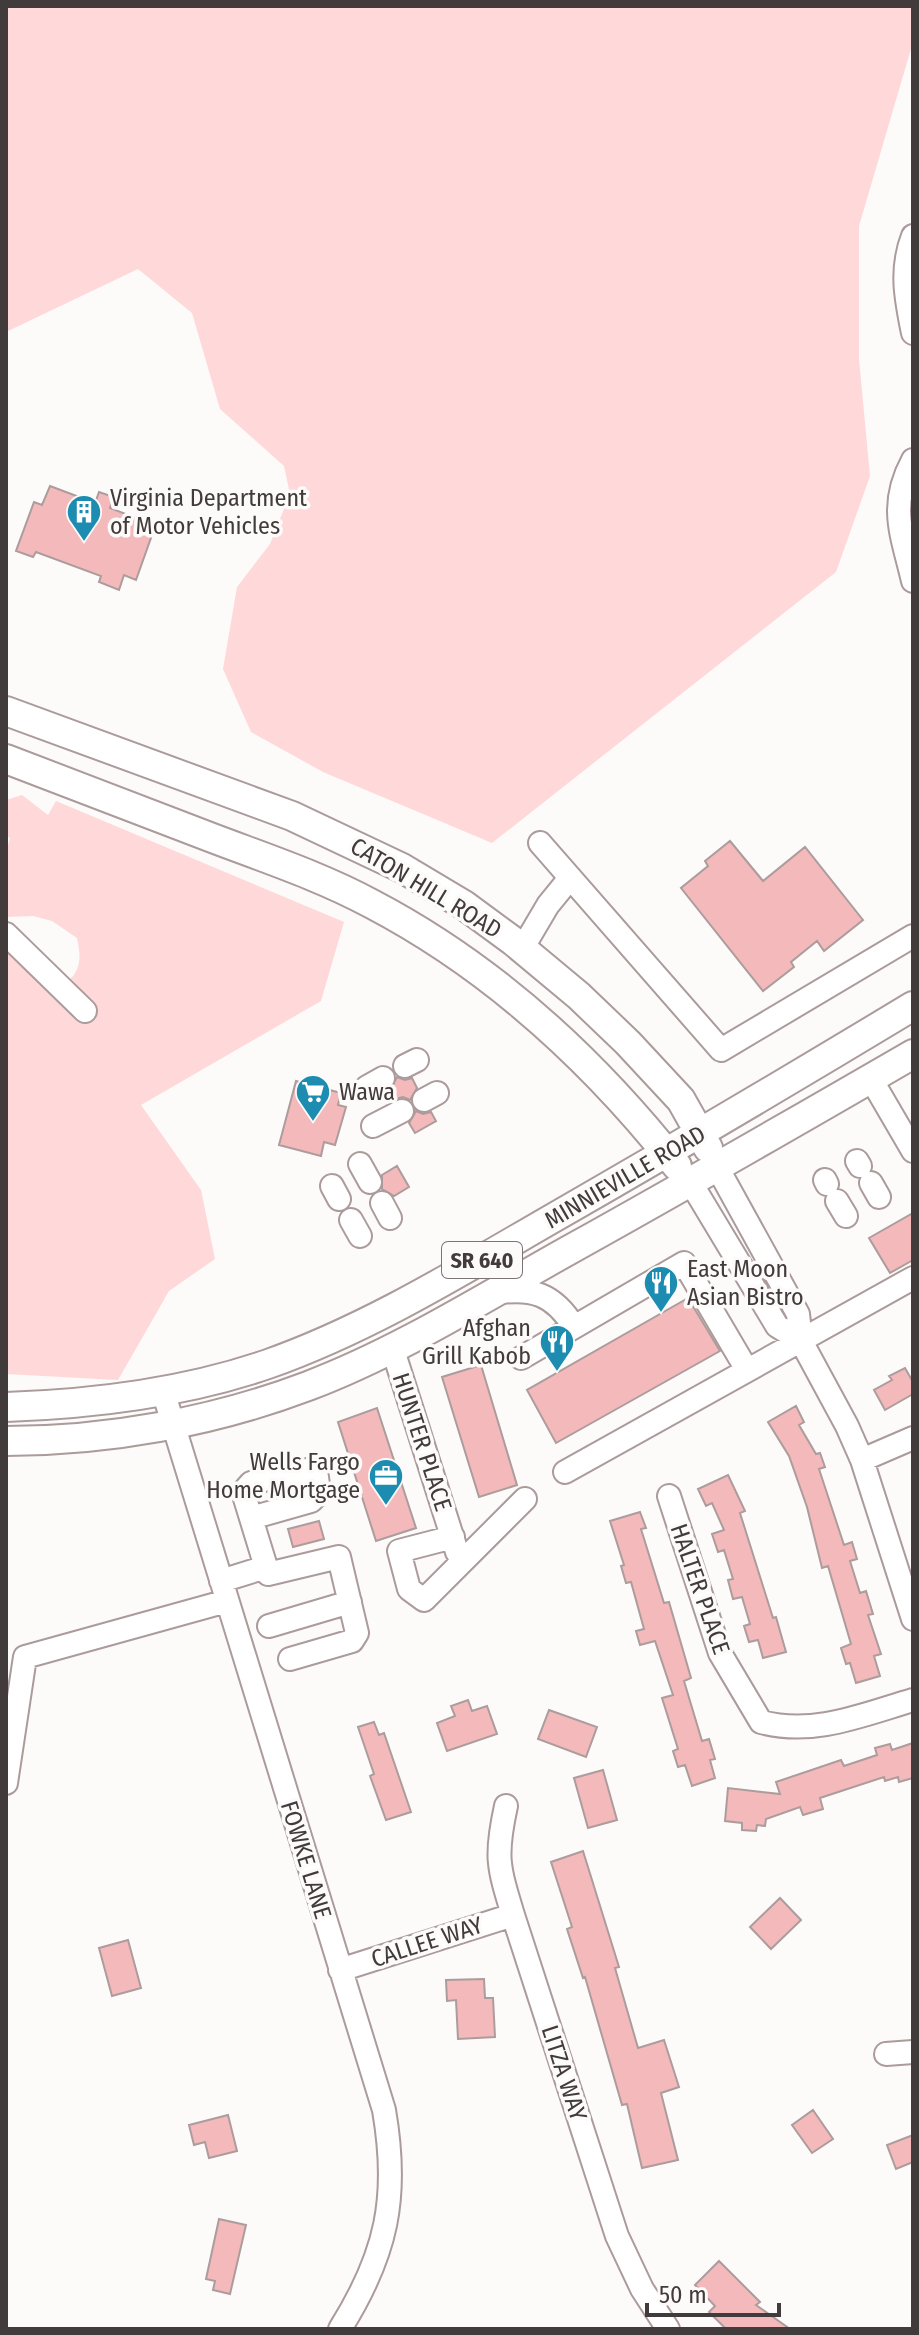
<svg xmlns="http://www.w3.org/2000/svg" width="919" height="2335" viewBox="0 0 919 2335" font-family="'Fira Sans Condensed',sans-serif">
	<style>
		.green { fill: #ffd8d9 }
		.building { fill: #f4b9bb; stroke: #ac9c9c; stroke-width: 2 }
		.lines { fill: none; stroke-linecap: round; stroke-linejoin: round }
		.minor-casing { stroke: #ab9b9b; stroke-width: 26 }
		.major-casing { stroke: #ab9b9b; stroke-width: 32 }
		.minor { stroke: #fff; stroke-width: 22 }
		.major { stroke: #fff; stroke-width: 28 }
		.labels { text-anchor: middle; dominant-baseline: central; stroke-width: 7; stroke-linejoin: round; paint-order: stroke }
		.shield { fill: #fdfafa; stroke: #7a7474; stroke-width: 2 }
		.shield-label { font-size: 22px; font-weight: bold; fill: #423b3b }
		.poi-label { font-size: 24px; fill: #423b3b; stroke: #fdfafa; text-anchor: start }
		.street-label { font-size: 24px; fill: #423b3b; stroke: #fdfafa }
	</style>
	<rect width="100%" height="100%" fill="#fdfafa"/>
	<path class="green" d="M6 6H913V42L859 226V359L870 476 836 572 492 843 323 772 251 732 223 669 237 587 270 544 290 494 284 466 220 409 192 313 138 269 6 332Z
		M22 795 48 815 56 801 344 922 321 1001 141 1105 201 1190 215 1259 169 1291 118 1380 6 1374V950L55 995C76 974 84 969 77 938L52 921 33 916 6 917V853L10 838 6 835V800Z"/>
	<path class="building" d="M50 486 95 503 99 492 114 497 110 508 144 521 141 531 152 535 136 580 124 575 119 590 99 582 101 576 36 552 33 557 16 551 34 502 42 505Z
		M730 841 763 881 805 847 863 920 824 951 817 941 791 962 794 967 763 991 681 888 708 866 705 861Z
		M397 1077 405 1080 412 1078 417 1088 410 1100 403 1097 395 1099 390 1090Z
		M296 1081 341 1093 338 1105 346 1107 335 1145 324 1142 321 1156 279 1145Z
		M416 1111 423 1114 431 1112 436 1121 415 1133 409 1123Z
		M397 1166 409 1187 394 1196 382 1189V1175Z
		M913 1213V1260L890 1273 869 1238Z
		M688 1298 720 1351 556 1443 527 1390Z
		M481 1365 517 1485 479 1497 442 1377Z
		M905 1368 913 1382V1394L885 1410 874 1390 892 1380 889 1376Z
		M796 1406 804 1422 799 1425 816 1454 820 1453 825 1467 819 1469 844 1545 852 1542 857 1559 850 1561 860 1593 866 1591 873 1614 868 1615 881 1654 874 1656 880 1676 856 1683 850 1663 846 1664 841 1648 851 1644 828 1566 822 1568 807 1507 789 1456 768 1422Z
		M377 1408 416 1528 376 1541 338 1422Z
		M728 1475 745 1511 740 1513 773 1618 776 1617 786 1652 763 1658 758 1640 749 1642 744 1626 750 1624 742 1597 733 1599 728 1580 733 1579 724 1550 718 1552 712 1534 724 1530 712 1503 706 1506 698 1489Z
		M640 1512 646 1528 641 1529 664 1603 669 1602 691 1678 684 1681 702 1741 709 1739 715 1759 710 1760 715 1778 692 1786 685 1765 678 1767 673 1751 678 1749 662 1698 673 1695 655 1641 640 1645 636 1631 644 1629 631 1582 626 1583 621 1566 624 1565 610 1521Z
		M319 1521 324 1539 293 1547 288 1529Z
		M468 1700 472 1711 487 1706 497 1734 447 1751 437 1723 455 1716 451 1706Z
		M549 1710 597 1727 586 1757 538 1739Z
		M374 1722 379 1735 384 1733 411 1812 386 1820 370 1776 374 1774 358 1727Z
		M913 1743V1778L899 1782 898 1777 885 1781 884 1777 820 1798 823 1809 803 1815 800 1807 766 1819 765 1826 757 1825 756 1831 742 1830V1823L725 1821 728 1788 780 1794 776 1782 841 1760 844 1766 877 1755 875 1748 890 1744 892 1750Z
		M603 1770 617 1820 588 1828 574 1778Z
		M583 1851 619 1967 615 1968 638 2048 664 2040 679 2087 661 2093 678 2160 642 2168 627 2104 622 2105 585 1977 583 1978 567 1929 572 1927 551 1862Z
		M780 1898 801 1920 771 1949 750 1927Z
		M128 1940 141 1988 112 1996 99 1948Z
		M484 1979 485 1998H493L495 2037 458 2039 456 2000 447 2001 446 1980Z
		M813 2110 833 2139 812 2153 792 2125Z
		M228 2115 237 2151 209 2158 205 2142 194 2145 189 2125Z
		M913 2135V2162L896 2169 887 2145Z
		M219 2219 246 2225 230 2294 213 2290 215 2281 206 2279Z
		M719 2261 760 2302 756 2305 790 2329H726L709 2312 715 2306 695 2285Z"/>
	<g class="lines">
		<defs>
			<path id="minor" d="M913 236C900 269 906 299 913 333
				M913 460C888 506 902 534 913 581
				M540 843 721 1050 913 936
				M6 934 85 1011
				M522 949 548 905 570 878
				M405 1066 417 1060
				M871 1079 913 1151
				M367 1087 383 1078
				M424 1100 437 1093
				M373 1126 402 1111
				M857 1161 860 1166
				M360 1164 370 1182
				M717 1167 798 1314 801 1341 847 1426 862 1460 913 1619
				M825 1180 827 1184
				M691 1183 777 1326 801 1341
				M871 1183 879 1197
				M332 1186 339 1199
				M837 1201 846 1216
				M382 1203 390 1218
				M351 1220 360 1236
				M495 1293C532 1287 554 1294 574 1327
				M392 1347 457 1552
				M521 1358 684 1263 747 1370
				M163 1391 384 2110C399 2197 387 2254 340 2329
				M862 1460 913 1438
				M565 1472 913 1278
				M669 1496 720 1653 761 1722C814 1736 862 1715 913 1700
				M251 1518 311 1501 319 1493 317 1477 307 1470 251 1483 243 1492 266 1567
				M453 1537 399 1551 409 1589 424 1600 525 1499
				M221 1581 266 1567 268 1574 339 1557 357 1633 352 1641 290 1659
				M269 1626 350 1602
				M6 1783 25 1657 227 1601
				M506 1806C495 1856 498 1866 513 1915L617 2236 642 2289 668 2329
				M340 1970 513 1915
				M886 2054 913 2052"/>
			<path id="major" d="M6 711 292 816 402 868 464 905 513 941 579 996 628 1043 681 1100 708 1148
				M6 759C76 786 146 812 215 839 268 859 322 877 372 904 492 967 593 1060 677 1166
				M6 1407C94 1404 184 1393 268 1364 367 1329 458 1273 548 1221 670 1151 792 1079 913 1006
				M6 1441C107 1441 213 1422 308 1386 400 1351 485 1297 571 1249 686 1185 799 1120 913 1054"/>
		</defs>
		<use href="#minor" class="minor-casing"/>
		<use href="#major" class="major-casing"/>
		<use href="#minor" class="minor"/>
		<use href="#major" class="major"/>
	</g>
	<defs>
		<symbol id="building-pin" viewBox="-11 -11 22 30"><path d="M0 17L-7.5 6A9.5 9.5 0 1 1 7.5 6Z" fill="#1c8cb1" stroke="#fdfafa"/><path d="M-4-6H4V6H1V3H-1V6H-4ZM-2.5-4.3h1.7v1.8h-1.7ZM.8-4.3h1.7v1.8H.8ZM-2.5-1h1.7V.8h-1.7ZM.8-1h1.7V.8H.8Z" fill="#fff"/></symbol>
		<symbol id="supermarket-pin" viewBox="-11 -11 22 30"><path d="M0 17L-7.5 6A9.5 9.5 0 1 1 7.5 6Z" fill="#1c8cb1" stroke="#fdfafa"/><path d="M-6-5.5h2.5l.6 2H6L4.5 2H-2.5L-4.4-4H-6ZM-1.5 3.2a1.3 1.3 0 1 0 .1 0ZM3 3.2a1.3 1.3 0 1 0 .1 0Z" fill="#fff"/></symbol>
		<symbol id="restaurant-pin" viewBox="-11 -11 22 30"><path d="M0 17L-7.5 6A9.5 9.5 0 1 1 7.5 6Z" fill="#1c8cb1" stroke="#fdfafa"/><path d="M-5-6h1v4h1v-4h1v4h1v-4h1v5L-1.5 .5V6h-2V.5L-5-1ZM5-6V6H3V1.5H1.5Q1.5-4 5-6Z" fill="#fff"/></symbol>
		<symbol id="office-pin" viewBox="-11 -11 22 30"><path d="M0 17L-7.5 6A9.5 9.5 0 1 1 7.5 6Z" fill="#1c8cb1" stroke="#fdfafa"/><path d="M-6-3h4V-5.5h4V-3h4V5H-6ZM-1-4.5V-3h2v-1.5ZM-6 0V1H6V0Z" fill="#fff"/></symbol>
	</defs>
	<g fill-rule="evenodd">
		<use href="#building-pin" x="64" y="492" width="40" height="54"/>
		<use href="#supermarket-pin" x="293" y="1072" width="40" height="54"/>
		<use href="#restaurant-pin" x="641" y="1263" width="40" height="54"/>
		<use href="#restaurant-pin" x="537" y="1322" width="40" height="54"/>
		<use href="#office-pin" x="366" y="1456" width="40" height="54"/>
	</g>
	<g class="labels">
		<rect class="shield" x="442" y="1242" width="80" height="36" rx="6"/>
		<g class="shield-label">
			<text x="482" y="1260">SR 640</text>
		</g>
		<g class="poi-label">
			<text x="110" y="498">Virginia Department<tspan x="110" dy="28">of Motor Vehicles</tspan></text>
			<text x="339" y="1092">Wawa</text>
			<text x="687" y="1269">East Moon<tspan x="687" dy="28">Asian Bistro</tspan></text>
			<text x="531" y="1328" text-anchor="end">Afghan<tspan x="531" dy="28">Grill Kabob</tspan></text>
			<text x="360" y="1462" text-anchor="end">Wells Fargo<tspan x="360" dy="28">Home Mortgage</tspan></text>
		</g>
		<g class="street-label">
			<text transform="translate(426 888) rotate(31)">CATON HILL ROAD</text>
			<text transform="translate(625 1177) rotate(-30)">MINNIEVILLE ROAD</text>
			<text transform="translate(422 1442) rotate(72)">HUNTER PLACE</text>
			<text transform="translate(700 1589) rotate(71)">HALTER PLACE</text>
			<text transform="translate(306 1860) rotate(73)">FOWKE LANE</text>
			<text transform="translate(427 1942) rotate(-18)">CALLEE WAY</text>
			<text transform="translate(564 2073) rotate(72)">LITZA WAY</text>
		</g>
	</g>
	<rect width="919" height="2335" fill="none" stroke="#423b3b" stroke-width="16"/>
	<path d="M647 2303v12h132v-12" fill="none" stroke="#423b3b" stroke-width="4"/>
	<text x="659" y="2303" font-size="24" fill="#423b3b" stroke="#fdfafa" stroke-width="6" paint-order="stroke">50 m</text>
</svg>
